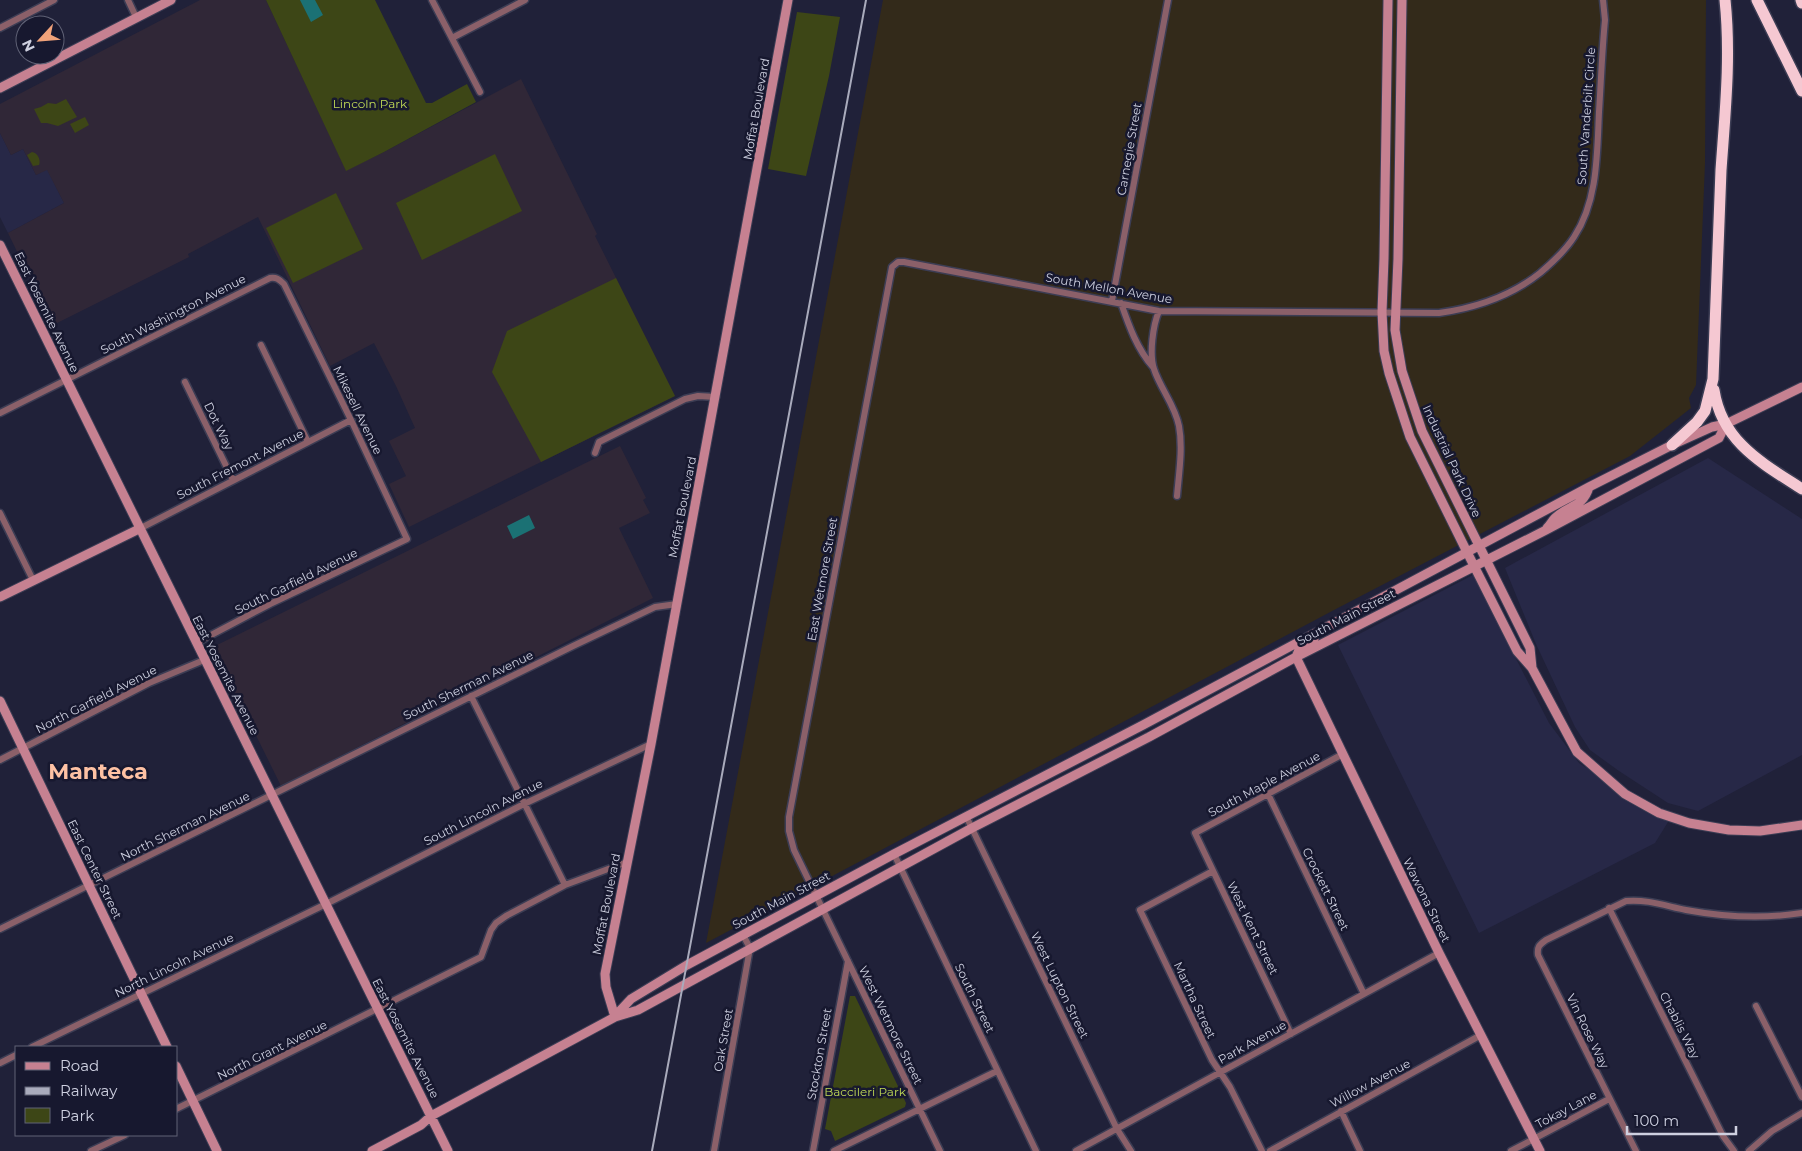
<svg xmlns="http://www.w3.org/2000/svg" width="1802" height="1151" viewBox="0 0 1802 1151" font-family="Montserrat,sans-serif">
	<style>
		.built { fill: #272847 }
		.industrial { fill: #332a1a }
		.education { fill: #302737 }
		.green { fill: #3d4616 }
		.water { fill: #1b7174 }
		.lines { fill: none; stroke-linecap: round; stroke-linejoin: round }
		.street-casing { stroke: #3c3d54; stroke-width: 9 }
		.secondary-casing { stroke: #3c3d54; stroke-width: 11 }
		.highway-casing { stroke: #3c3d54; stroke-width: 14 }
		.street { stroke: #8b6069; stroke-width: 6 }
		.secondary { stroke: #c68191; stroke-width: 9 }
		.highway { stroke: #f5c8d2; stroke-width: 11 }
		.rail { stroke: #a9abbc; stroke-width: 2 }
		.labels { text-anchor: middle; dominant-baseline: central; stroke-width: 5; stroke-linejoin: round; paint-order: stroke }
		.park-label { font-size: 12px; fill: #c1da56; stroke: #17182f }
		.street-label { font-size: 12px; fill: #ced0e0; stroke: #17182f }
		.town-label { font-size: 22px; font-weight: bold; fill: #fec2a4; stroke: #17182f }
	</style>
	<rect width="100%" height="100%" fill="#202139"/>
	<path class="built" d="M0 133 11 155 23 149 36 175 47 169 64 203 8 233 0 217Z
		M1708 458 1802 519V755L1698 811 1668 803 1619 771 1590 750 1575 727 1536 644 1505 568Z
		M1473 575 1549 723 1579 763 1668 822 1655 843 1479 933 1338 645Z"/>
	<path class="industrial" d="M883 0H1706L1705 163 1696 385 1689 398 1691 408 1630 456 1334 610 706 943Z"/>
	<path class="education" d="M200 0H266L346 170 384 152 521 79 597 234 595 236 675 396 409 527 389 484 406 476 389 441 415 428 396 386 374 343 330 366 258 217 188 254 189 257 53 325 8 233 64 203 47 170 36 175 23 149 11 155 0 133V104Z
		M620 446 646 498 643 500 650 513 619 528 653 598 281 786 216 654 217 645Z"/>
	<path class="green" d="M266 0H375L426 103H432L467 84 476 102 384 152 346 171Z
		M797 12 840 17 829 76 806 176 768 169Z
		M66 99 77 117 58 126 47 123H41L34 109 41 107 48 103 56 104Z
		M85 117 89 125 75 133 70 124Z
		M32 152C38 153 41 160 39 165L33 166 27 155Z
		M495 154 522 211 422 260 396 203Z
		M336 193 363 249 293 283 266 228Z
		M616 278 675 396 541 462 492 372 507 331Z
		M850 996H855L906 1103 905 1107 835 1141 831 1131 825 1129Z"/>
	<path class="water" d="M300 0H315L323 15 311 22Z
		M529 515 535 528 513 539 507 526Z"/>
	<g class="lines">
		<defs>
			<path id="street" d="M128 0 136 17
				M432 0 480 92
				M0 28 54 0
				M452 38 525 0
				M1112 301 1168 0
				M1121 303C1129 326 1137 349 1153 367
				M1159 311C1153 325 1149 354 1154 369 1160 388 1175 405 1179 426 1183 448 1179 473 1177 496
				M261 345 308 442
				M185 382 233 480
				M0 413 270 278C276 277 279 279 284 284L351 420 407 539 270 604 196 643
				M595 453 599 442 685 399 698 396 716 397
				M0 513 33 580
				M139 529 351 420
				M471 696 565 885
				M0 760 149 683 204 660
				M1268 794 1364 994
				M966 816 1117 1129 1131 1151
				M894 854 1036 1151
				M1213 871 1140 910 1212 1060 1230 1087 1262 1151
				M1609 908 1723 1136 1734 1151
				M0 929 573 646 655 607 677 604
				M1756 1006 1802 1097
				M1291 1034 1195 833 1343 754
				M32 1047 326 904 524 804 651 744
				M0 1063 16 1055
				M176 1109 481 957 491 930 496 923 506 916 565 885 627 862
				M1341 1111 1360 1151
				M91 1151 125 1135
				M714 1151 750 948 743 935
				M813 1151 848 961
				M834 1151 997 1071
				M940 1151 794 850 789 831V817L892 267 898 262H904L1159 311 1439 313C1475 308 1511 296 1540 273 1553 262 1565 251 1574 237 1598 201 1597 153 1599 112 1601 81 1602 51 1605 20L1603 0
				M1076 1151 1439 953
				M1270 1151 1481 1035
				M1511 1151 1609 1099
				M1636 1151 1538 955C1537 947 1539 945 1546 940L1626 901C1647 899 1666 906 1686 910 1724 917 1764 919 1802 913
				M1749 1151 1772 1131 1802 1113"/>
			<path id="secondary" d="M1388 0 1384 258 1382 312 1384 351 1389 373 1410 437 1467 552 1517 651 1532 668 1577 752 1625 794 1659 813 1689 823 1729 830 1760 831 1802 825
				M1402 0 1398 259 1395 330 1402 371 1422 431 1530 648 1532 668
				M0 88 171 0
				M0 245 448 1151
				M1547 528C1550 525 1552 521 1555 518 1568 505 1583 508 1589 487
				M0 597 139 529
				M1314 639 1299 650 1296 657 1439 953 1540 1151
				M0 701 167 1047
				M615 1016 631 999 687 965 894 854 1143 725 1589 487 1672 445 1712 427 1726 424 1802 387
				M615 1017 606 987 605 974 651 744 788 0
				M176 1066 217 1151
				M372 1151 421 1125 431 1116 615 1017 638 1010 972 828 1149 737 1296 657 1546 530 1719 438 1726 424"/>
			<path id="highway" d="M1757 0 1802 91
				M1801 0 1802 3
				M1714 390C1722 442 1762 463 1802 489
				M1672 445 1697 422 1705 411 1713 379C1716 309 1718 240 1721 170 1725 113 1731 57 1725 0"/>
		</defs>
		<use href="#street" class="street-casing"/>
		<use href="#secondary" class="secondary-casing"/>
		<use href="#highway" class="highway-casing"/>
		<use href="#street" class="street"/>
		<use href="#secondary" class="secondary"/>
		<use href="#highway" class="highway"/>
		<path class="rail" d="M652 1151 866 0"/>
	</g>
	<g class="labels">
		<g class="park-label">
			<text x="370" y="103">Lincoln Park</text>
			<text x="865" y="1091">Baccileri Park</text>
		</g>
		<g class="street-label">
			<text transform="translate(756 109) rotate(-80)">Moffat Boulevard</text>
			<text transform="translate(1586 116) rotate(-86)">South Vanderbilt Circle</text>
			<text transform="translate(1129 149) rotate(-80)">Carnegie Street</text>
			<text transform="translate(1109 288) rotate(10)">South Mellon Avenue</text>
			<text transform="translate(47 312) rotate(64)">East Yosemite Avenue</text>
			<text transform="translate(173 314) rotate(-27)">South Washington Avenue</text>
			<text transform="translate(358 410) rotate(64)">Mikesell Avenue</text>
			<text transform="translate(219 426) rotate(64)">Dot Way</text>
			<text transform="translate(1452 461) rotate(65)">Industrial Park Drive</text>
			<text transform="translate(240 464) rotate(-27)">South Fremont Avenue</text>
			<text transform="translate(682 507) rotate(-79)">Moffat Boulevard</text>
			<text transform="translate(822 579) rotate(-80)">East Wetmore Street</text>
			<text transform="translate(296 581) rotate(-26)">South Garfield Avenue</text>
			<text transform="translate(1346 617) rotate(-27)">South Main Street</text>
			<text transform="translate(226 675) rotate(63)">East Yosemite Avenue</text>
			<text transform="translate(468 685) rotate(-26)">South Sherman Avenue</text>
			<text transform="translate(96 699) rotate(-27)">North Garfield Avenue</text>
			<text transform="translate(1264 784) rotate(-28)">South Maple Avenue</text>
			<text transform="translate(483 812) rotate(-27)">South Lincoln Avenue</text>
			<text transform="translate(185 826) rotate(-26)">North Sherman Avenue</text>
			<text transform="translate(95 869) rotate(64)">East Center Street</text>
			<text transform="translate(1326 889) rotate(64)">Crockett Street</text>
			<text transform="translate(781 900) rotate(-28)">South Main Street</text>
			<text transform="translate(1427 900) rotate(64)">Wawona Street</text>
			<text transform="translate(606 904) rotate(-79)">Moffat Boulevard</text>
			<text transform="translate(1253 928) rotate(64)">West Kent Street</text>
			<text transform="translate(174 965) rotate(-26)">North Lincoln Avenue</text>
			<text transform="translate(1060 985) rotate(64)">West Lupton Street</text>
			<text transform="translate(975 998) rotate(64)">South Street</text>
			<text transform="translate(1195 1000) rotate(65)">Martha Street</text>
			<text transform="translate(891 1025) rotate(64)">West Wetmore Street</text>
			<text transform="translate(1680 1025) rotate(63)">Chablis Way</text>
			<text transform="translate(1588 1031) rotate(64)">Vin Rose Way</text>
			<text transform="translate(406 1038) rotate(63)">East Yosemite Avenue</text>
			<text transform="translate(723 1040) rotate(-80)">Oak Street</text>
			<text transform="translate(1252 1042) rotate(-29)">Park Avenue</text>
			<text transform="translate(272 1050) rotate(-26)">North Grant Avenue</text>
			<text transform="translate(819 1054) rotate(-80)">Stockton Street</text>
			<text transform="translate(1370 1083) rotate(-28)">Willow Avenue</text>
			<text transform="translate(1566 1109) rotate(-28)">Tokay Lane</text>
		</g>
		<g class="town-label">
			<text x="98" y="771">Manteca</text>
		</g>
	</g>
	<rect x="15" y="1046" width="162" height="90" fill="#17182f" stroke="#606276"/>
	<rect x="25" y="1062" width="25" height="8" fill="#c68191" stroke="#606276"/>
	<text x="60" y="1071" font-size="15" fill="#ced0e0">Road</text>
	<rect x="25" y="1087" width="25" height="8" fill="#a9abbc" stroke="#606276"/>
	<text x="60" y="1096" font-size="15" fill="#ced0e0">Railway</text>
	<rect x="25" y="1108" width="25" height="15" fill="#3d4616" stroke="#606276"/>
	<text x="60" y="1121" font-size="15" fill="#ced0e0">Park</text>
	<g transform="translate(40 40) rotate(244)"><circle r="24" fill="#17182f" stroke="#606276"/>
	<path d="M0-4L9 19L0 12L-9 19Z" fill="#f0a27a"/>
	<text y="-8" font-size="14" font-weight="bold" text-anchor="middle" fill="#ced0e0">N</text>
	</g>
	<path d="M1627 1126v8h109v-8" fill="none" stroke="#ced0e0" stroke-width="2.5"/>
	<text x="1634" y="1126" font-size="15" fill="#ced0e0" stroke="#17182f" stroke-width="4" paint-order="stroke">100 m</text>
</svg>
